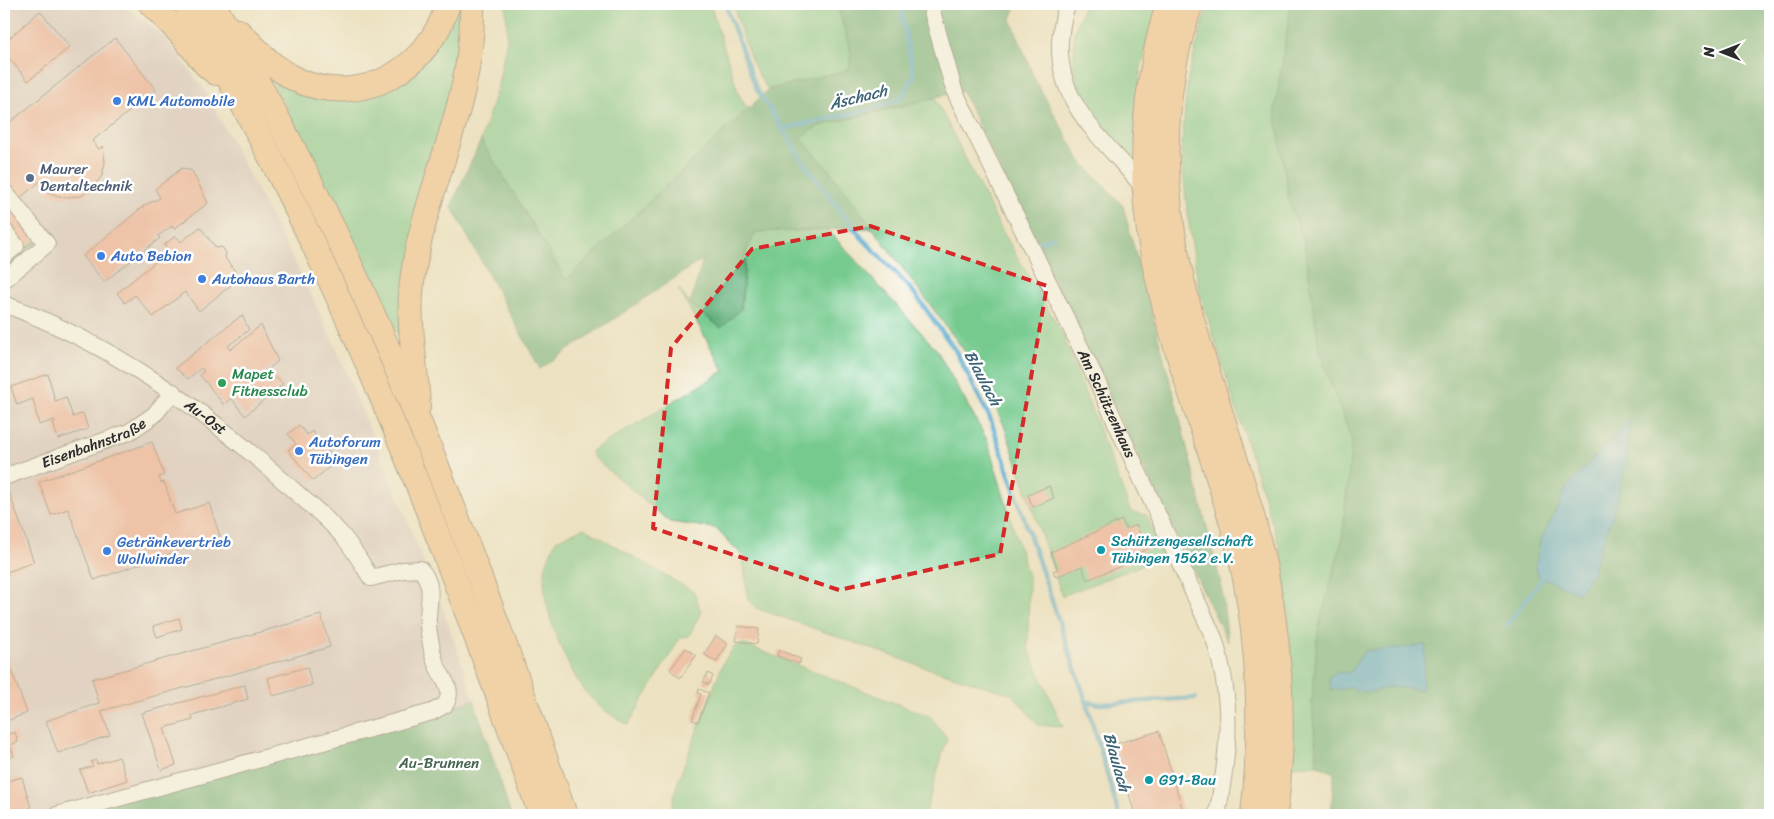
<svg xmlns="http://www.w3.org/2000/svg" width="1774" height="819" viewBox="0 0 1774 819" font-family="Sriracha,sans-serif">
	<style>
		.industrial { fill: #d2bec1 }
		.green { fill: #76ca8e; stroke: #507a5c }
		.forest { fill: #60ae79; stroke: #466c52 }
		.water { fill: #50a7cd; stroke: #3e697c }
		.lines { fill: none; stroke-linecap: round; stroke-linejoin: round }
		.stream { stroke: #50a7cd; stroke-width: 4.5 }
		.building { fill: #ef9d89 }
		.minor-casing { stroke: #6f6b60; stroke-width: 18 }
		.highway-casing { stroke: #6f6b60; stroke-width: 26 }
		.minor { stroke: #fff; stroke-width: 16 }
		.highway { stroke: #f6be87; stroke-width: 24 }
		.marked { fill: none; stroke: #d62828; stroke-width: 4; stroke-dasharray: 10 6; stroke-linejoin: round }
		.shop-dot { fill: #3f7fe0; stroke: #fff; stroke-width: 2 }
		.service-dot { fill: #5c6f8a; stroke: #fff; stroke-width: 2 }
		.leisure-dot { fill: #2e9e5b; stroke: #fff; stroke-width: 2 }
		.culture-dot { fill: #0f9aa8; stroke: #fff; stroke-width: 2 }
		.labels { text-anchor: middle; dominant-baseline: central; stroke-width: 5; stroke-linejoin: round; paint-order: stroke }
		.shop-label { font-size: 15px; fill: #366cbe; stroke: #fff; text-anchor: start }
		.service-label { font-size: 15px; fill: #4e5e75; stroke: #fff; text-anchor: start }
		.leisure-label { font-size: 15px; fill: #27864d; stroke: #fff; text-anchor: start }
		.street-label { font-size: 15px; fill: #2b2b2b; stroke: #fff }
		.culture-label { font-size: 15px; fill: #0d838f; stroke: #fff; text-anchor: start }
		.park-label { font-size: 15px; fill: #45634e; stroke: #fff }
		.water-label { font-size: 16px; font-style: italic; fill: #3c6374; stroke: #fff }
	</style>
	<rect width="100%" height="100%" fill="#fff"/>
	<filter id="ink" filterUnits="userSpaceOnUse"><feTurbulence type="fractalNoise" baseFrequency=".02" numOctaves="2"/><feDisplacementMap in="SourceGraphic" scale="10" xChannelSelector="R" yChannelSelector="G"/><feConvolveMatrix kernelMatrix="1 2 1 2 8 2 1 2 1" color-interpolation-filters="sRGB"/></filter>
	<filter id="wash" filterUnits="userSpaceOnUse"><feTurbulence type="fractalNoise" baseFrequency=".0096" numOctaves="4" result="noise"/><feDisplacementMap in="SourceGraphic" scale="20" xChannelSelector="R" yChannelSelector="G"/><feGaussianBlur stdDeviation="1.12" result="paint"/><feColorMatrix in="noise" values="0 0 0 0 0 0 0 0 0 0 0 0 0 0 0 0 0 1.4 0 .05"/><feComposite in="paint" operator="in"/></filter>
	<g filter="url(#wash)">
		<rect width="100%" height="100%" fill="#ece2c1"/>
		<path class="industrial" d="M4 4H120L141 18 167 39 207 94 310 292 340 357 441 603 474 700 57 815H4Z"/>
		<path class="green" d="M456 4H464V35L400 339 309 151 269 76 362 95Z
			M506 4H710L739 95 748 109 566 280 481 140 498 85 507 38Z
			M733 4H837L851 53 849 69 768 90C750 65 742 33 733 4Z
			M1084 4H1158L1140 71 1133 162 1100 129 1080 93 1074 68V33Z
			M1208 4H1291L1275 110 1290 205 1304 240 1320 353 1352 441 1342 540 1318 630 1312 702 1317 765 1291 766 1290 633 1279 545 1199 290 1188 218 1181 151 1188 77Z
			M935 98 1000 227 1062 333 1131 512 1147 515 1163 557 1062 596 1004 425 975 365 830 171 799 137 819 126Z
			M828 230 936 349 987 440 1029 580 1028 648 1063 727 1038 725 1013 695 918 665 756 608 748 600 743 556 715 528 670 522 593 457 591 451 724 371 678 288 690 304 741 309 746 252 755 232Z
			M35 240 36 243 4 270V263Z
			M584 528 694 592 701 612 689 636 680 638 628 725C613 716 597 707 586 692 565 666 539 603 545 570 547 560 552 550 556 540Z
			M743 644 931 717 947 738 925 815H670L677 784 723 663 734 647Z"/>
		<path class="forest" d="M837 4H1017L1011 19 1035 80 1080 160 1123 206 1176 403 1221 584 1228 642 962 91 819 126 800 137 830 171 873 228 756 232 746 252 741 309 721 328 690 304 703 259 540 369 451 206 481 140 566 280 768 90 849 69 851 53Z
			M1291 4H1770V815H1331L1334 773 1317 765 1312 702 1318 630 1342 540 1352 441 1320 353 1304 240 1290 205 1275 110Z
			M474 700 511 815H57Z"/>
		<path class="water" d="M1629 420 1627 461 1613 514 1591 575 1578 593 1538 576 1535 568 1540 542 1567 487Z
			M1426 645 1422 690 1389 687 1368 693 1350 688 1331 690 1329 677 1337 672 1349 673 1365 651Z"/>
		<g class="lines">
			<path class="stream" d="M725 4 756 88 806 166 862 238 912 290 955 350 990 418 1086 701 1119 815
				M782 129 867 110 900 99 914 76 902 18 903 4
				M1038 243 1053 237
				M1507 625 1542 578
				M1086 701 1099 704 1196 698"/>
		</g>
		<g id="blocks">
			<path class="building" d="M40 11 70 47 28 81 4 52V43Z
				M115 38 156 90 92 141 99 149 103 146 105 162 102 176 91 189 81 196 62 197 47 192 51 188 43 179 20 198 4 178V127Z
				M182 168 192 171 208 203 174 229 172 226 158 236 160 238 104 282 83 256 145 205 160 198 155 189Z
				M4 201 35 240 26 247 4 219Z
				M200 227 216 248 222 247 226 253 225 258 240 278 199 311 185 292 153 317 135 295 125 303 117 293 169 251 164 245 176 236 181 242Z
				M242 315 249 330 228 346 230 350 261 325 278 361 262 374 269 383 277 377 283 384 245 416 231 398 224 405 200 375 204 371 201 368 188 379 175 368Z
				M48 374 55 401 66 397 73 417 83 413 88 429 58 439 53 423H55L54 420 39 425 33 399 17 405 11 387Z
				M299 425 307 435 312 431 336 461 313 481 288 450 296 444 288 434Z
				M152 442 164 475 159 477 161 483 164 482 175 514 209 503 220 536 94 580 68 509 51 515 39 482Z
				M1049 486 1054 498 1033 507 1028 495Z
				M9 492 34 562 7 572 8 575 4 577V494Z
				M1122 520 1126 529 1137 525 1142 540 1148 538 1152 547 1134 555 1136 560 1087 580 1082 566 1056 577 1053 571 1058 569 1051 552Z
				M321 615 330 647 101 711 110 735 58 753 46 721 99 703 92 679Z
				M179 618 182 629 157 637 153 626Z
				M738 626 759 629 757 644 736 641Z
				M716 636 728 644 716 662 704 654Z
				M686 648 696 656 680 678 670 670Z
				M4 649 27 713 4 722Z
				M779 650 801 659 799 664 777 656Z
				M307 667 312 685 273 696 268 678Z
				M708 673 713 676 709 685 703 682Z
				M245 685 248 699 192 715 193 720 164 728 176 765 161 770 142 713Z
				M699 689 709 693 698 722 692 720 701 694 698 693Z
				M4 729 6 735 15 732 18 742 10 745 14 756 4 760Z
				M1159 731 1184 815H1135L1115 744Z
				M119 757 127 780 88 793 80 770 93 766 91 762 96 760 97 764Z
				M22 777 31 808 4 815V782Z"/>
		</g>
	</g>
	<g filter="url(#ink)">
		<use href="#blocks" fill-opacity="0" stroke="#6f6b60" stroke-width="1"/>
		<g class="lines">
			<defs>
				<g id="minor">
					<path id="s1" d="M930 4 954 90 1095 377 1214 638C1234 701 1229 752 1217 815"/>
					<path d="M1068 4C1063 15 1061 29 1060 41 1057 109 1108 141 1145 190"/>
					<path d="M4 191 47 244 4 280"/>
					<path d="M4 230 16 246 4 256"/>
					<path id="s2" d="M4 304C112 344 204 409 289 486 305 501 324 515 339 532 352 545 361 563 371 578L403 570 420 569C434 584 429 599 428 617 427 626 429 635 431 644 432 651 434 660 437 666 443 680 455 690 445 705L432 712 57 815"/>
					<path id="s3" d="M4 477 129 432 154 415 173 392"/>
				</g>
				<path id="highway" d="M151 4 179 32 206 65 216 73
					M186 4C338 259 442 537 541 815
					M213 4C365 257 469 537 565 815
					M1168 4C1142 92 1136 185 1157 275 1177 366 1214 452 1237 542 1259 631 1263 725 1253 815
					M1191 4C1179 36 1172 71 1169 105 1153 261 1220 388 1257 534 1280 624 1287 723 1275 815
					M238 31C257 49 274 70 299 81 364 108 429 68 448 4
					M418 407C416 362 406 319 413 274 427 181 475 102 472 4"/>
			</defs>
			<use href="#minor" class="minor-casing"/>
			<use href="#highway" class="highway-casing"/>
			<use href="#minor" class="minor"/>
			<use href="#highway" class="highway"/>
		</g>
	</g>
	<path d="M0 0H1774V819H0ZM870 226 1047 286 1000 554 839 590 653 528 671 348 752 249Z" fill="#ece2c1" fill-opacity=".55" fill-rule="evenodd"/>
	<path class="marked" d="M870 226 1047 286 1000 554 839 590 653 528 671 348 752 249Z"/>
	<g class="shop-dot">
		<circle cx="117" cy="101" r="5"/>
		<circle cx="101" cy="256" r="5"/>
		<circle cx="202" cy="279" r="5"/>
		<circle cx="299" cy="451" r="5"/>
		<circle cx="107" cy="551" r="5"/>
	</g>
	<circle class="service-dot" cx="30" cy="178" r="5"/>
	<circle class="leisure-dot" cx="222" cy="383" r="5"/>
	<g class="culture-dot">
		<circle cx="1101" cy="550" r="5"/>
		<circle cx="1149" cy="780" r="5"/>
	</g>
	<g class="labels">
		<g class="shop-label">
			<text x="127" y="101">KML Automobile</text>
			<text x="111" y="256">Auto Bebion</text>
			<text x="212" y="279">Autohaus Barth</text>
			<text x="309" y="442">Autoforum<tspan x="309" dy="17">Tübingen</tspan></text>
			<text x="117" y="542">Getränkevertrieb<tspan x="117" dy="17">Wollwinder</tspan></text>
		</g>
		<g class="service-label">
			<text x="40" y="169">Maurer<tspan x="40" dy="17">Dentaltechnik</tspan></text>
		</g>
		<g class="leisure-label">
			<text x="232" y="374">Mapet<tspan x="232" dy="17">Fitnessclub</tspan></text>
		</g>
		<g class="street-label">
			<text stroke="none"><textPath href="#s1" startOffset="438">Am Schützenhaus</textPath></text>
			<text stroke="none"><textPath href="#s2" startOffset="232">Au-Ost</textPath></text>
			<text stroke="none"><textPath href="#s3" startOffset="96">Eisenbahnstraße</textPath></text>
		</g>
		<g class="culture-label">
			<text x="1111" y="541">Schützengesellschaft<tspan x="1111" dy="17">Tübingen 1562 e.V.</tspan></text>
			<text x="1159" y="780">G91-Bau</text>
		</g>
		<g class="park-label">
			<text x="439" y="763">Au-Brunnen</text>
		</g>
		<g class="water-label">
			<text transform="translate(858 97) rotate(-14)">Äschach</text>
			<text transform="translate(983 378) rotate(62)">Blaulach</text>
			<text transform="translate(1117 762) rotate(74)">Blaulach</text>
		</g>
	</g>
	<rect width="1774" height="819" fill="none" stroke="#fff" stroke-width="20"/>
	<g transform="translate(1722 52) rotate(270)" stroke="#ffffff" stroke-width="4" paint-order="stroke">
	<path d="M0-4L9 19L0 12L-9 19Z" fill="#2b2b2b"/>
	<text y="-8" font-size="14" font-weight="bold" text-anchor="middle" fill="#2b2b2b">N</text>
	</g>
</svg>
